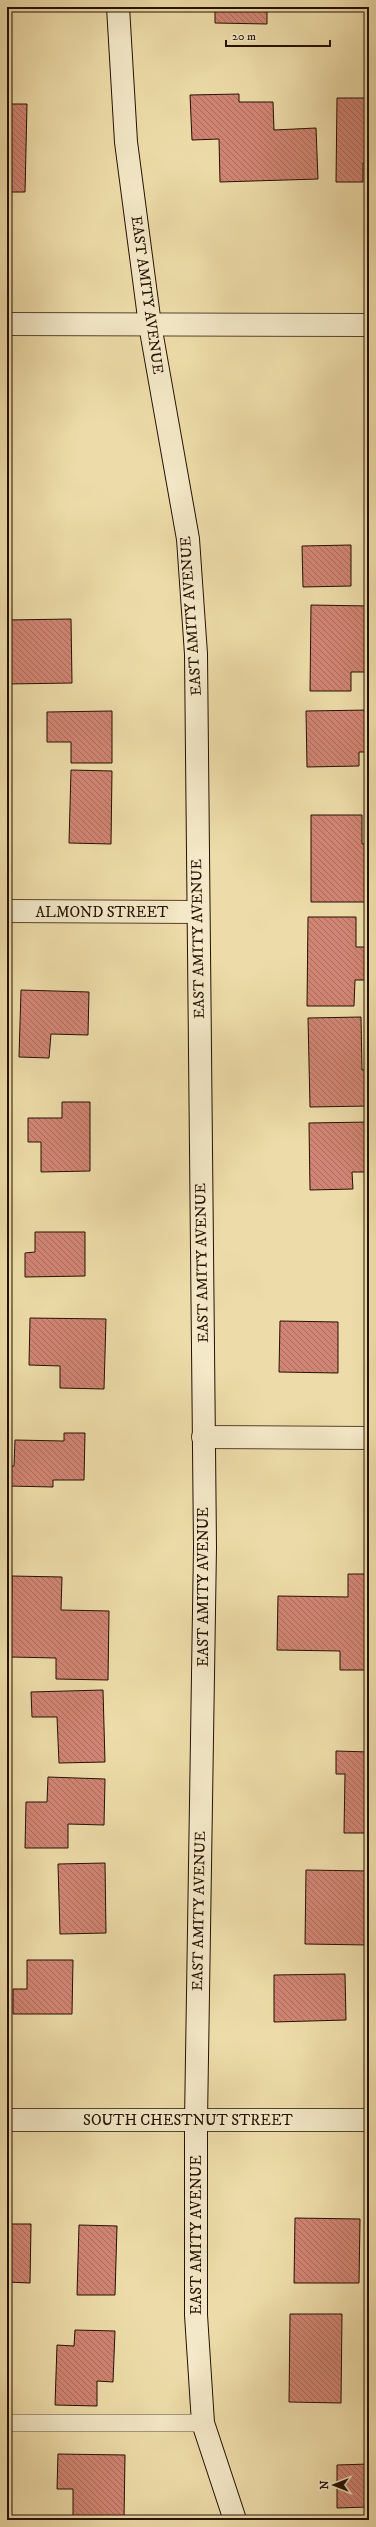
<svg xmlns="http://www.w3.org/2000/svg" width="376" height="2527" viewBox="0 0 376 2527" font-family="'IM FELL DW Pica',serif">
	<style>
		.building { fill: url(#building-back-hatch); stroke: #241100 }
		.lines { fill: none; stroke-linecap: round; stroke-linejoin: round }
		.service-casing { stroke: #56442a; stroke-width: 18 }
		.minor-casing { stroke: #56442a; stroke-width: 24 }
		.tertiary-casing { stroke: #56442a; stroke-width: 24 }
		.secondary-casing { stroke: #241100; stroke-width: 24 }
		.service { stroke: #f3e8c7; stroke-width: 17 }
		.minor { stroke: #f3e8c7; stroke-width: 22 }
		.tertiary { stroke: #f3e8c7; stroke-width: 22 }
		.secondary { stroke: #f3e8c7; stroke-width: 22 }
		.labels { text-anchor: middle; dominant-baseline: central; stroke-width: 3; stroke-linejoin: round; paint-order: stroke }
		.street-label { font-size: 15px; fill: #241100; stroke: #f3e8c7 }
	</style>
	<defs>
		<pattern id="building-back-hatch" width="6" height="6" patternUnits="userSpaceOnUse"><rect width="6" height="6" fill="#d18574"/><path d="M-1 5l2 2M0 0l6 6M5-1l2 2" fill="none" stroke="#a96b5d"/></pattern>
	</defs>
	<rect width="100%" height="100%" fill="#eddca9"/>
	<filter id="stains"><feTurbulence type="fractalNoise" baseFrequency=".005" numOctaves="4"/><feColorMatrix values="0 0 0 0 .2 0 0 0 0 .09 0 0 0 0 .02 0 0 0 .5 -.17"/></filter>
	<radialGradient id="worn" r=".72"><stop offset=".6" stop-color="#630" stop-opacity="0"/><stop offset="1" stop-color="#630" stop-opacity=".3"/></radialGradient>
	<path class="building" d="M215 7H267V24L215 23Z
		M239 94V102H273L274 130 316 128 318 179 220 182 219 139 192 140 190 95Z
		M337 98H369V163H363V182H336Z
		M7 104H27L25 192H7Z
		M351 545V586L303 587 302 546Z
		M311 605 369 606V672H351V691H310Z
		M71 619 72 683 7 684V620Z
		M369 710V752H359V766L307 767 306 711Z
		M112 711V763H71V742H47V712Z
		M71 770 112 771 111 844 69 843Z
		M311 815H362V844H369V902H311Z
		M308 917H356V947H369V980H355L354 1006H307Z
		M21 990 89 992 88 1035 51 1034 49 1058 19 1057Z
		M361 1017 362 1070 369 1069V1106L310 1107 308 1018Z
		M62 1102H90V1171L41 1172V1142H28V1118H62Z
		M369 1122V1172H352L353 1189 310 1190 309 1123Z
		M35 1232H85V1276L25 1277V1253L35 1252Z
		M30 1318 106 1319 104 1389 60 1388V1366L29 1365Z
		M280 1321 338 1322V1373L279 1372Z
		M64 1433H85L84 1480H53V1487L9 1486V1466H14L15 1440 64 1441Z
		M348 1574H369V1670H340V1651L277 1650 278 1596 348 1597Z
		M12 1576 62 1577 61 1610 109 1611 108 1680 56 1679V1658L11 1657Z
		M103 1690 105 1762 59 1763 57 1717H32L31 1692Z
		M336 1751 369 1752V1833H344L345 1774H336Z
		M48 1777 105 1779 104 1825 68 1824V1848H25L26 1802H47Z
		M105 1863 106 1933 60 1934 58 1864Z
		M306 1870 369 1871V1945L305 1944Z
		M27 1960H73L72 2014H13V1989H27Z
		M345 1974 346 2020 274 2022V1975Z
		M295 2218 360 2219 359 2283H294Z
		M7 2224H31L30 2283 7 2282Z
		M79 2225 117 2226 115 2295H77Z
		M290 2314H342L341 2403 289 2402Z
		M75 2330 115 2331 113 2382 97 2381V2406L55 2405 57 2345 74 2346Z
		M58 2454 125 2455 124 2520H73V2489H57Z
		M369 2464V2507L337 2508V2465Z
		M30 2519H57V2520H30Z"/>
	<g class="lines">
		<defs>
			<path id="service" d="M7 2423H203"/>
			<path id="minor" d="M7 911 198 912
				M203 1437 369 1438
				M7 2120H369"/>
			<path id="tertiary" d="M7 324 369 325"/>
			<path id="secondary" d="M118 7 126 142 150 325 188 539 196 654 205 1547 196 2121V2315L203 2423 235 2520"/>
		</defs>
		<use href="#service" class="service-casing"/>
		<use href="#minor" class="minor-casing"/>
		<use href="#tertiary" class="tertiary-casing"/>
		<use href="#secondary" class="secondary-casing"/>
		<use href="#service" class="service"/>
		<use href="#minor" class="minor"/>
		<use href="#tertiary" class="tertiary"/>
		<use href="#secondary" class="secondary"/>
	</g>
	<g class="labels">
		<g class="street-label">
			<text transform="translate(147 295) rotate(82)">EAST AMITY AVENUE</text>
			<text transform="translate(191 616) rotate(-94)">EAST AMITY AVENUE</text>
			<text x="102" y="912">ALMOND STREET</text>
			<text transform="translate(198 939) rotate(-91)">EAST AMITY AVENUE</text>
			<text transform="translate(202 1263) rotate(-91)">EAST AMITY AVENUE</text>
			<text transform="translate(203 1587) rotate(-90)">EAST AMITY AVENUE</text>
			<text transform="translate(199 1911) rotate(-89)">EAST AMITY AVENUE</text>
			<text x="188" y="2120">SOUTH CHESTNUT STREET</text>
			<text transform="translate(196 2235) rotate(-90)">EAST AMITY AVENUE</text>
		</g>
	</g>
	<rect width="376" height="2527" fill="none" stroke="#eddca9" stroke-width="24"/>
	<rect x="8" y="8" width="360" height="2511" fill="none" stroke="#241100" stroke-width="2"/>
	<rect x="12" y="12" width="352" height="2503" fill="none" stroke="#241100"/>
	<g transform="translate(334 2485) rotate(270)" stroke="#f3e8c7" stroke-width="3" paint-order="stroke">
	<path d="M0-3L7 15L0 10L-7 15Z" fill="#241100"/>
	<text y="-6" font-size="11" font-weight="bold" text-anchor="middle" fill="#241100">N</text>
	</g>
	<path d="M226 40v6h104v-6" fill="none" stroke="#241100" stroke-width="2"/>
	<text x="232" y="40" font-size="12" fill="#241100" stroke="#f3e8c7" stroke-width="3" paint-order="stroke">20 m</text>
	<rect width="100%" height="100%" filter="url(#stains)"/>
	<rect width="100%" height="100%" fill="url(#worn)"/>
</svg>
